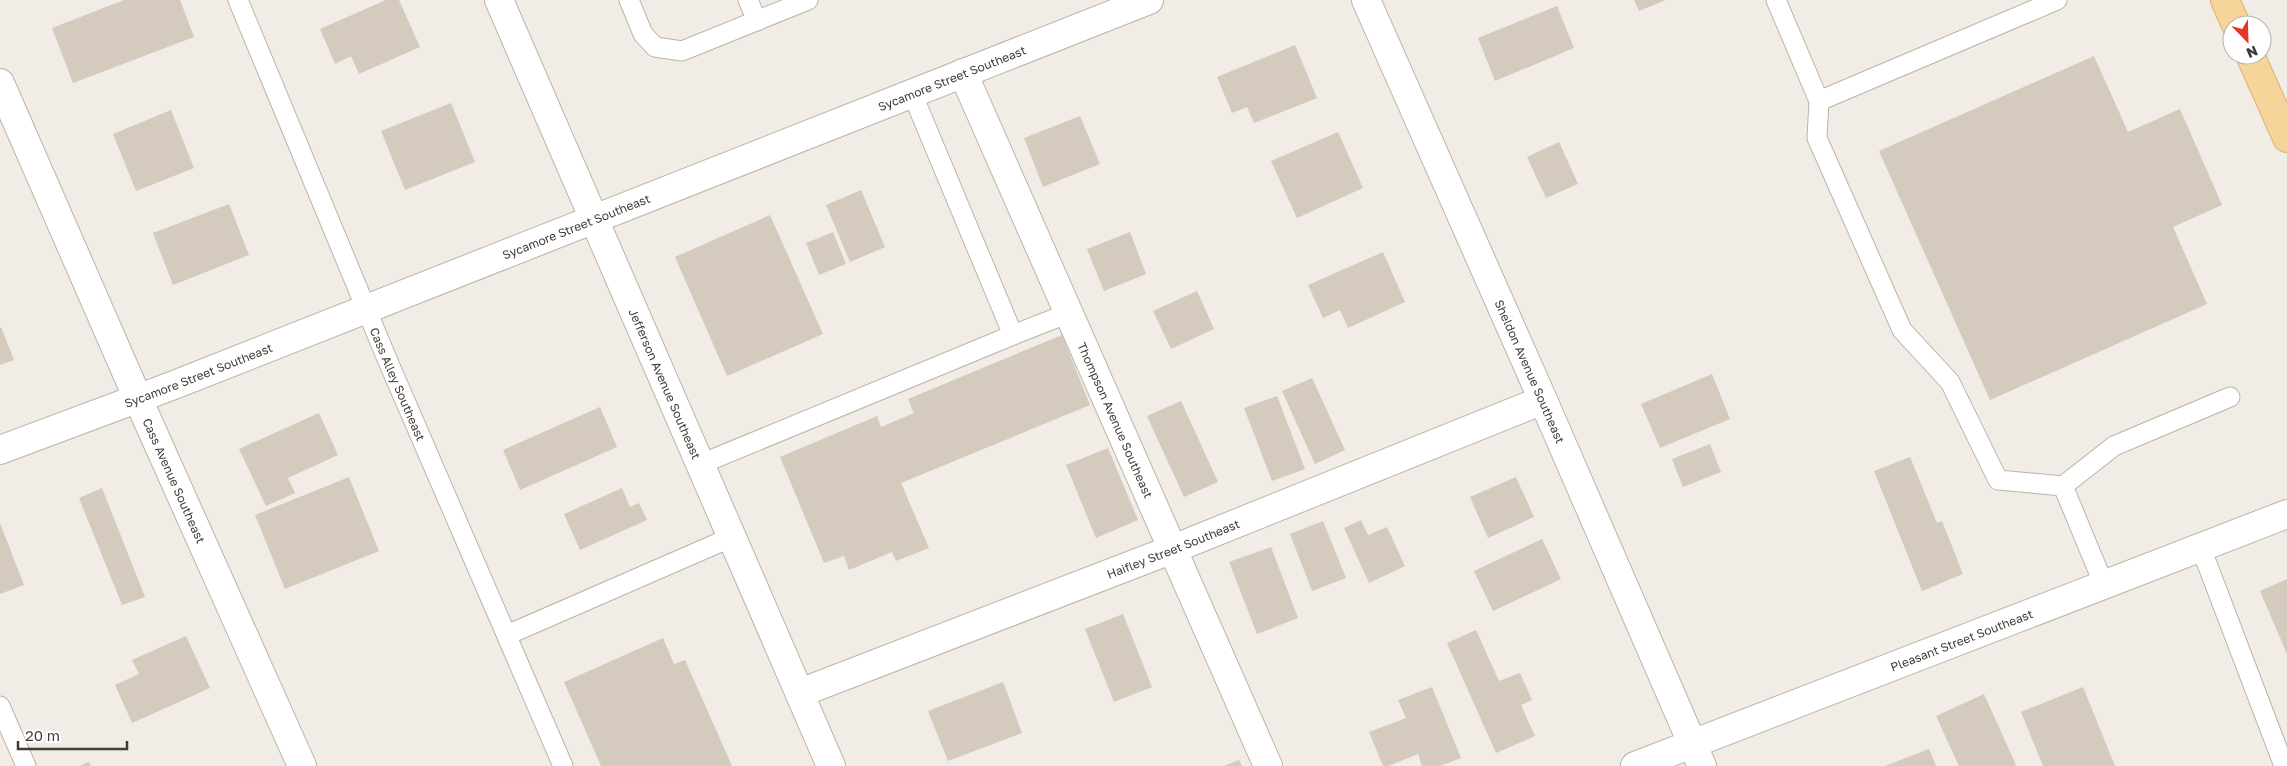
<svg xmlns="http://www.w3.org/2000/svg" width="2287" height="766" viewBox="0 0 2287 766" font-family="'Golos Text',sans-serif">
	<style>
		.building { fill: #d4cabe }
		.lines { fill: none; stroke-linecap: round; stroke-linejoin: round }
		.lane-casing { stroke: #bbb3a8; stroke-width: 21 }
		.street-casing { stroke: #bbb3a8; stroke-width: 30 }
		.primary-casing { stroke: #d8b06b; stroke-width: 30 }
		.lane { stroke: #fff; stroke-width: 19 }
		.street { stroke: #fff; stroke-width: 28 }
		.primary { stroke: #f5d599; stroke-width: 28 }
		.labels { text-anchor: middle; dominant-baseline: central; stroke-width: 4; stroke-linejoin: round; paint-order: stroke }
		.street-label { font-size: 12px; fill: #423c35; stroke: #fff }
	</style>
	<rect width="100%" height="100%" fill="#f1ece5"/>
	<path class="building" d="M124 0H180L194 37 73 83 52 28Z
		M386 0H399L420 47 359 74 351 56 335 64 320 29Z
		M1634 0H1666L1639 11Z
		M1557 6 1574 48 1495 81 1478 38Z
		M1295 45 1317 98 1254 123 1247 107 1232 113 1217 77Z
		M2094 56 2128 132 2180 109 2222 205 2173 227 2207 304 1990 400 1879 151Z
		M451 103 475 162 405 190 381 131Z
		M171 110 194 168 136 191 113 134Z
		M1080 116 1100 164 1043 187 1024 138Z
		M1338 132 1363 188 1297 218 1271 161Z
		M1559 142 1578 184 1546 198 1527 157Z
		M861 190 885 247 850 262 826 205Z
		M229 204 249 255 173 285 153 233Z
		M770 215 823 334 727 376 675 257Z
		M833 232 846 264 819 275 806 243Z
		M1130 232 1146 274 1104 291 1087 249Z
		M1383 252 1405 302 1348 328 1340 310 1323 318 1308 285Z
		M1197 291 1214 329 1171 349 1153 311Z
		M1 327 14 360 0 365V328Z
		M1062 335 1090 405 901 483 929 548 896 561 892 552 849 570 844 556 824 563 780 457 877 416 881 427 914 413 908 399Z
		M1712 374 1730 419 1660 448 1641 404Z
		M1312 378 1345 450 1315 464 1282 391Z
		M1277 396 1305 469 1272 481 1244 408Z
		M1181 401 1218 482 1184 497 1147 416Z
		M600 407 617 447 520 490 503 450Z
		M319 413 338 455 288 478 295 493 266 506 239 449Z
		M1710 444 1721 472 1683 487 1672 459Z
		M1108 448 1138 520 1096 538 1066 465Z
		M1910 457 1937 523 1942 521 1963 574 1922 591 1874 471Z
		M349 477 379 551 285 589 255 515Z
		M1516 477 1534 517 1488 538 1470 497Z
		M102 488 145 597 122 605 79 498Z
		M622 488 630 507 639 503 647 520 580 550 564 514Z
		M1361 520 1368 535 1387 527 1405 566 1369 583 1344 528Z
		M1323 521 1346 578 1312 591 1290 534Z
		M0 523 24 585 0 594Z
		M1542 539 1561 579 1493 611 1474 571Z
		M1271 547 1298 618 1257 634 1229 562Z
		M2287 579V654L2260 591Z
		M1123 614 1152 687 1114 702 1085 629Z
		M1476 630 1499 681 1520 673 1532 700 1521 705 1535 736 1496 753 1447 643Z
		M186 636 210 688 132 723 115 685 139 674 132 660Z
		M663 638 674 664 685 660 732 766H601L564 682Z
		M1003 682 1022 733 948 761 928 711Z
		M1432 687 1461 758 1440 766H1422L1418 754 1388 766H1383L1369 732 1406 718 1398 700Z
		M2083 687 2115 766H2043L2021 712Z
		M1984 694 2016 765 2014 766H1959L1936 716Z
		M1929 749 1936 766H1885Z
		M1239 760 1242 766H1224Z
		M89 762 91 766H80Z"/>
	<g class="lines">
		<defs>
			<g id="lane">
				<path id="s1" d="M238 0 387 359 563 766"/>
				<path d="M629 0 643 34 655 47 682 51 808 0"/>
				<path d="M748 0 757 21"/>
				<path d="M1776 0 1819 101 1817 138 1902 330 1950 382 1998 480 2063 486 2104 585"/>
				<path d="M1819 101 2057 0"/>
				<path d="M1013 335 1069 313"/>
				<path d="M701 464 1013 335 912 93"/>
				<path d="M2063 486 2114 446 2230 397"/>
				<path d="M2201 548 2284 766"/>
				<path d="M507 635 732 537"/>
				<path d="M0 706 26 766"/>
			</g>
			<g id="street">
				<path id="s2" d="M499 0 831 766"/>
				<path id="s3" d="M1366 0 1543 400 1702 766"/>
				<path id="s4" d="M963 73 1268 766"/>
				<path id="s5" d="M0 83 138 399 302 766"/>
				<path id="s6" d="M0 450 174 385 1149 0"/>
				<path id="s7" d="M800 693 1173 549 1543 400"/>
				<path id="s8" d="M1635 766 2287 514"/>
			</g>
			<path id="primary" d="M2225 0 2236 25
				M2250 55 2287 138"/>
		</defs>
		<use href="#lane" class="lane-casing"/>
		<use href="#street" class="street-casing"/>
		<use href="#primary" class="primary-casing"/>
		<use href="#lane" class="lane"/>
		<use href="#street" class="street"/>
		<use href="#primary" class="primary"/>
	</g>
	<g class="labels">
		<g class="street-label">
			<text stroke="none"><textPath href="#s6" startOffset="1022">Sycamore Street Southeast</textPath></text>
			<text stroke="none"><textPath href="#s6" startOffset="618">Sycamore Street Southeast</textPath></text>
			<text stroke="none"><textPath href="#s3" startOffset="406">Sheldon Avenue Southeast</textPath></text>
			<text stroke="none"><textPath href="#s6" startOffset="212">Sycamore Street Southeast</textPath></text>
			<text stroke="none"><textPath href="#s2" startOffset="418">Jefferson Avenue Southeast</textPath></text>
			<text stroke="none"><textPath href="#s1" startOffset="416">Cass Alley Southeast</textPath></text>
			<text stroke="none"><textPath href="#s4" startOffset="379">Thompson Avenue Southeast</textPath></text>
			<text stroke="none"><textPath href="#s5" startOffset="434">Cass Avenue Southeast</textPath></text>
			<text stroke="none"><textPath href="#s7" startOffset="400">Haifley Street Southeast</textPath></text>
			<text stroke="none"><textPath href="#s8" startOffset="350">Pleasant Street Southeast</textPath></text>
		</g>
	</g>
	<g transform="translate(2247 40) rotate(157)"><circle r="24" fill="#ffffff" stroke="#b3b1ae"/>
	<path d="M0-4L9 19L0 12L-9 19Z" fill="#e63626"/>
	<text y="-8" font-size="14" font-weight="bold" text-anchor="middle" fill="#423c35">N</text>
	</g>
	<path d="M18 741v8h109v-8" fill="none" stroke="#423c35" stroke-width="2.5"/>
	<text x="25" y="741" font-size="15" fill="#423c35" stroke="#ffffff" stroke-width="4" paint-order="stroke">20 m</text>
</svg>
